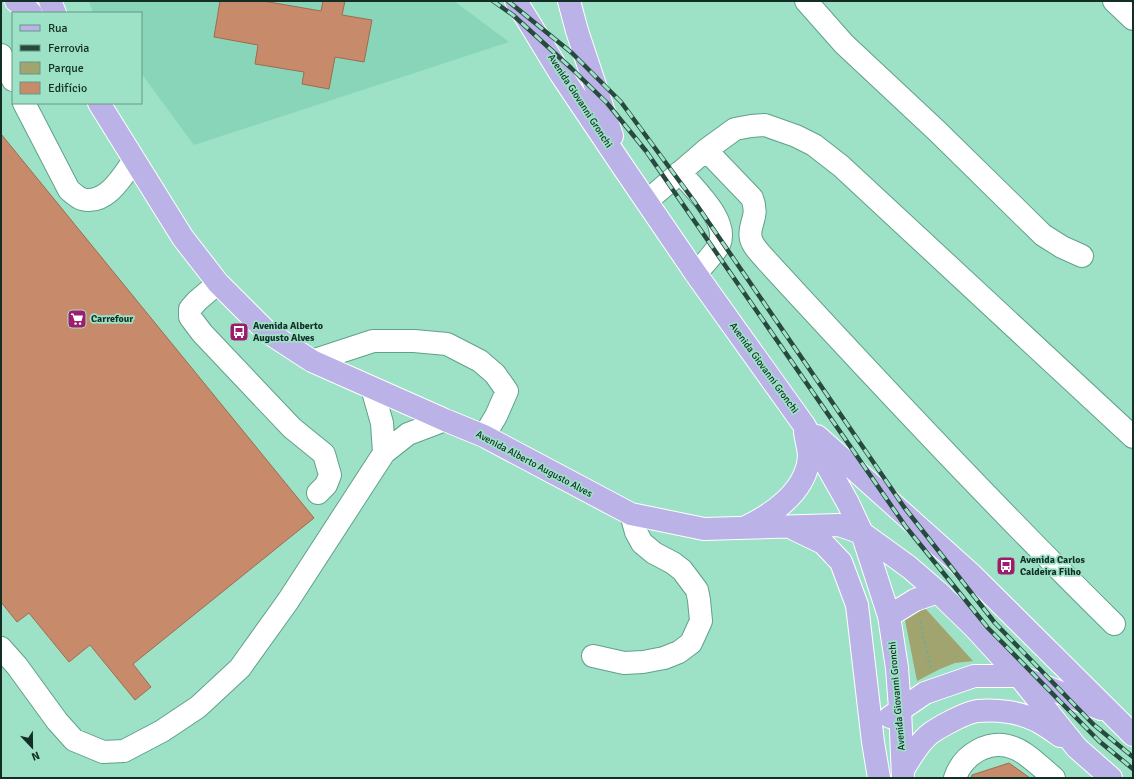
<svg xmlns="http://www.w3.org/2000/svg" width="1134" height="779" viewBox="0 0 1134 779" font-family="Signika,sans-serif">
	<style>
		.built { fill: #89d5b9 }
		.green { fill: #a2a470 }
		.building { fill: #c78b6b; stroke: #9e6b4f }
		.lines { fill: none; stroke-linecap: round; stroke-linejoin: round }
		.minor-casing { stroke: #60a18a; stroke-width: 24 }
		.major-casing { stroke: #fff; stroke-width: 24 }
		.path { stroke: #73aa95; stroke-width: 2.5; stroke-dasharray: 2 3; stroke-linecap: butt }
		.minor { stroke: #fff; stroke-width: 22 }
		.major { stroke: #bbb3e8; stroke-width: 22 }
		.rail-casing { stroke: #28493d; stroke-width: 4.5 }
		.rail { stroke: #9de1c7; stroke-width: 3; stroke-dasharray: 9; stroke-linecap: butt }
		.labels { text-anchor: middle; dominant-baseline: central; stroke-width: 3.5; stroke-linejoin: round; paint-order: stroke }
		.street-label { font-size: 10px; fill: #132e25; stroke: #9de1c7 }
		.poi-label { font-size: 10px; font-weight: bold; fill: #132e25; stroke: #9de1c7; text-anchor: start }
	</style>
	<rect width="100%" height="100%" fill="#9de1c7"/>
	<path class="built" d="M89 1H454L509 42 194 145 141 73V13H93Z"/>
	<path class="green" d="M924 607 973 661 955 663 940 669 917 681 904 615Z"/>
	<path class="building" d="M220 1H263L321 11 323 1H345L342 15 372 20 364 62 335 57 329 89 302 84 304 72 255 64 258 45 214 37Z
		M1 134 314 518 133 664 151 687 135 700 90 645 69 662 29 613 17 622 1 602Z
		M1009 763 1030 778H971L972 775Z"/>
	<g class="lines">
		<defs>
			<path id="minor" d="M806 1 844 44 937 131 1043 235 1062 247 1082 256
				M1114 1 1133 19
				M1 55 13 80
				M24 103 69 190C73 193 78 198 82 199 106 206 123 176 134 160
				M706 150 735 129 751 126 765 125 796 136 814 145 841 166 1133 437
				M680 172C694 189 730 221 719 245 715 253 702 266 696 274
				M647 201 706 150 752 198C760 218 747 225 751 239 753 247 761 254 766 260 879 383 994 506 1114 624
				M218 283 197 301 190 309V317L202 333 292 428 324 454 330 475 326 485 318 493
				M312 361 373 341H414L447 344 480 361 495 374 507 391 496 416 484 436
				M372 388 382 423 384 453
				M1 648 17 666 57 721 74 740 103 752 124 751 162 731 198 707 240 668 288 601 384 453 408 434 445 420
				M593 656 624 663 643 662 664 658 679 652 691 643 701 621 699 600 697 590 682 570 673 563 654 553 642 543 636 532 631 514
				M955 778C963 754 990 738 1014 748 1026 752 1044 770 1054 778"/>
			<path id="major" d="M16 1 25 7 31 13
				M50 1 55 13
				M516 1 560 73 621 164 696 274 804 425 848 503 862 533 889 616 897 668 900 709 903 778
				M569 1 577 31 612 136
				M99 103 183 238 218 283 266 331 312 361 445 420 484 436 631 514 704 529 839 525 862 533 909 567 938 592 974 627 1019 676 1077 748 1111 778
				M817 436 972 575 1133 735
				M744 528C773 514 806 492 809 457 809 449 806 440 805 432
				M794 529 823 543 841 562 857 605 873 742 879 778
				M889 616 915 600 938 592
				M890 717 925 693 974 676H1019L1101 709
				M903 770C911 757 919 742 931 733 941 726 965 713 977 711 997 709 1020 712 1037 721 1045 725 1053 731 1060 736"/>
		</defs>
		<use href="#minor" class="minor-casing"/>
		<use href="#major" class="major-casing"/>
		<path class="path" d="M920 622 931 670"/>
		<use href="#minor" class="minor"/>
		<use href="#major" class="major"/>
		<defs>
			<path id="rail" d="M493 1 513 15 571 68 607 103 646 151 906 527 988 628 1099 741 1133 769
				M508 1 572 53 621 102 694 201 904 507 995 623 1093 724 1133 757"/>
		</defs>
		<use href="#rail" class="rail-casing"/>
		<use href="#rail" class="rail"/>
	</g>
	<defs>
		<symbol id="supermarket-square" viewBox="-11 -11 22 22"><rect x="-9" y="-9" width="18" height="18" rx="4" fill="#9f1b6b" stroke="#9de1c7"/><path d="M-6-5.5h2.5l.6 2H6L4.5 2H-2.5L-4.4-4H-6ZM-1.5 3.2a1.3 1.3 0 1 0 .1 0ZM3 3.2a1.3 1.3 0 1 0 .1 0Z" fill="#fff"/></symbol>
		<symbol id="bus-square" viewBox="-11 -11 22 22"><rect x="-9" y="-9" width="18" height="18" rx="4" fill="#9f1b6b" stroke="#9de1c7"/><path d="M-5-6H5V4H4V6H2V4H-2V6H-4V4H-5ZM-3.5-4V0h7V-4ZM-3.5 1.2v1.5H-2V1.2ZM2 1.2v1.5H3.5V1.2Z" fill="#fff"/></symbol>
	</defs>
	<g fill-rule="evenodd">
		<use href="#supermarket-square" x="66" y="308" width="22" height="22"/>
		<use href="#bus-square" x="228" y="321" width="22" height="22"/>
		<use href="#bus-square" x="995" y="555" width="22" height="22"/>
	</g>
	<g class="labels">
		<g class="street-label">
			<text transform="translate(580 101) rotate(57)">Avenida Giovanni Gronchi</text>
			<text transform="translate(764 368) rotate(54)">Avenida Giovanni Gronchi</text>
			<text transform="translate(534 464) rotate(28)">Avenida Alberto Augusto Alves</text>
			<text transform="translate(897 696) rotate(-95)">Avenida Giovanni Gronchi</text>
		</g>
		<g class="poi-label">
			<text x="91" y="319">Carrefour</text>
			<text x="253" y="326">Avenida Alberto<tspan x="253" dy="12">Augusto Alves</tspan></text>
			<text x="1020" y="560">Avenida Carlos<tspan x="1020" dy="12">Caldeira Filho</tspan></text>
		</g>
	</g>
	<rect width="1134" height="779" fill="none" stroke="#132e25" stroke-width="4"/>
	<rect x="12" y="12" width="130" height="92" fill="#9de1c7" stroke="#669986"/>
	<rect x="20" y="25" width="20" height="6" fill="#bbb3e8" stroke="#669986"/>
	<text x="48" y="32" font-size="12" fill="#132e25">Rua</text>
	<rect x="20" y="45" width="20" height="6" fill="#28493d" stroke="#669986"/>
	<text x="48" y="52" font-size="12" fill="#132e25">Ferrovia</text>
	<rect x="20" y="62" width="20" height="12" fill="#a2a470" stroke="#669986"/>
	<text x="48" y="72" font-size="12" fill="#132e25">Parque</text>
	<rect x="20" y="82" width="20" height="12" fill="#c78b6b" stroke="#669986"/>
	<text x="48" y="92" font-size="12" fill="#132e25">Edifício</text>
	<g transform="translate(32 747) rotate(158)" stroke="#9de1c7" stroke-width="3" paint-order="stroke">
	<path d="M0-3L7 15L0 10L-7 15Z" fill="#132e25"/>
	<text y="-6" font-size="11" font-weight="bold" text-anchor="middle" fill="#132e25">N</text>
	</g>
</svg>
